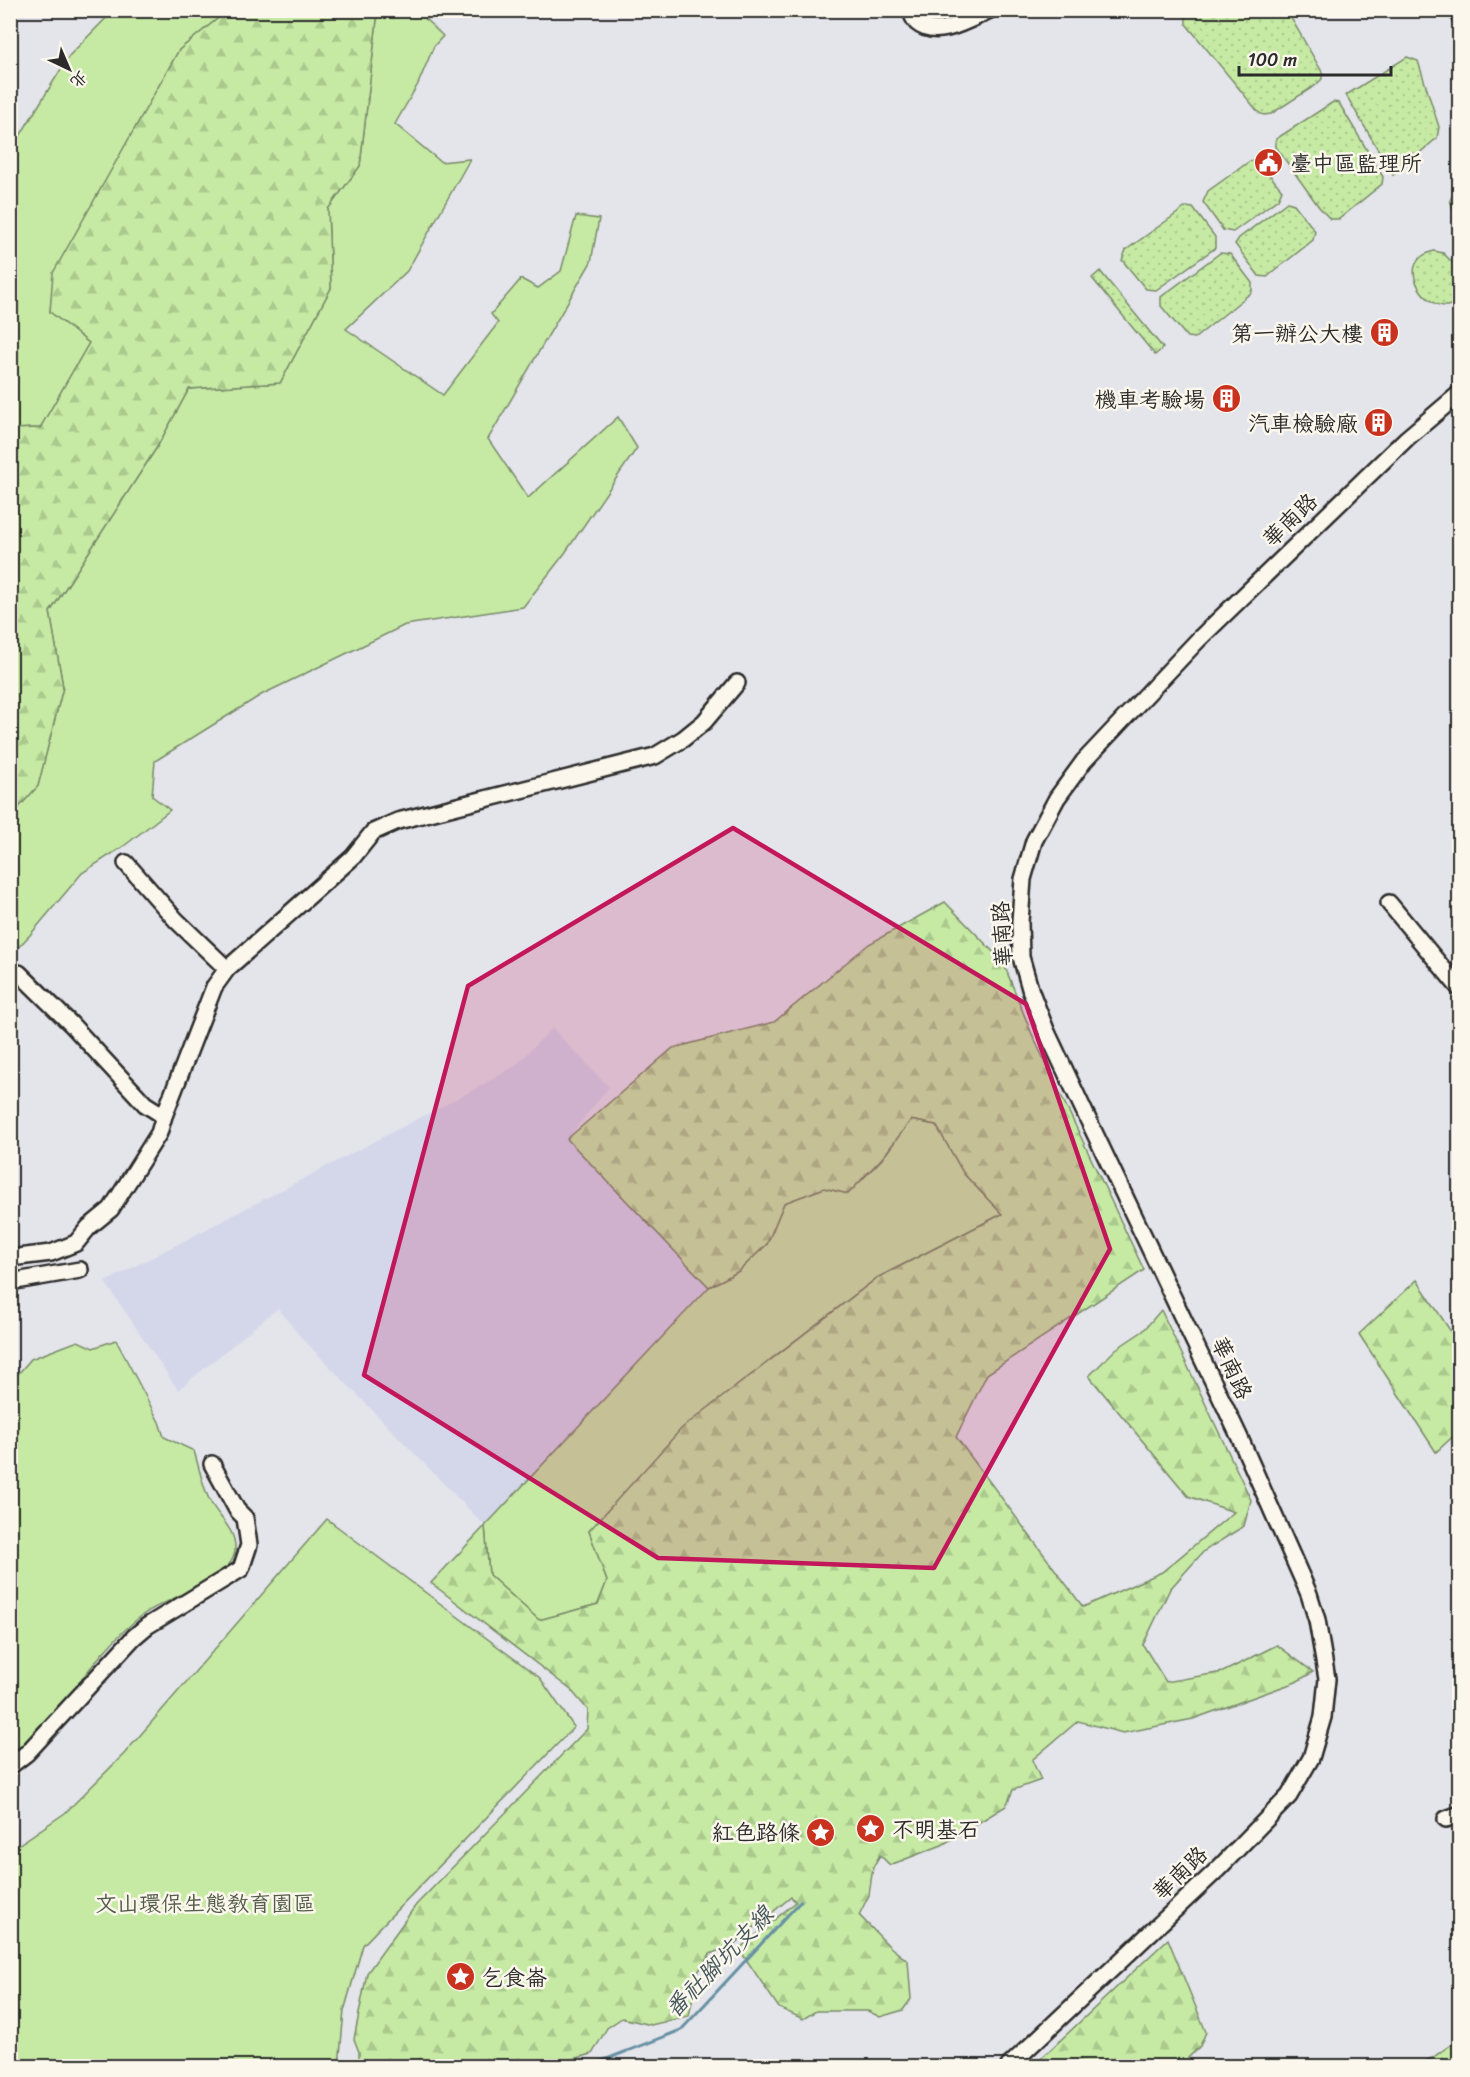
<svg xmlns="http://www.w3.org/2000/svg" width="1470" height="2077" viewBox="0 0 1470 2077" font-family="Sriracha,'LXGW WenKai TC',sans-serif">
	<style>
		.built { fill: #d4d7ea }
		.green { fill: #c6eaa4; stroke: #788a68; stroke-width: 1.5 }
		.forest { fill: url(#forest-firs); stroke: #788a68; stroke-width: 1.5 }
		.garden { fill: url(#garden-dots); stroke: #788a68; stroke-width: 1.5 }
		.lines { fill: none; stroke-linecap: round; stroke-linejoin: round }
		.stream { stroke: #6791a2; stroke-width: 3 }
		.minor-casing { stroke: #2b2b2b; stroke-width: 20 }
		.minor { stroke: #fbf7ec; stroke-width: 15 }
		.marked { fill: #c2185b; fill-opacity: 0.2; stroke: #c2185b; stroke-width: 4.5; stroke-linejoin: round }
		.labels { text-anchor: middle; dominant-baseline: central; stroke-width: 5; stroke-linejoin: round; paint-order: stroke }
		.poi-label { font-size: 22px; fill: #2b2b2b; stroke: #fbf7ec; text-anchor: end }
		.street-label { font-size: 22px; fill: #2b2b2b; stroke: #fbf7ec }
		.park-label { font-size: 22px; fill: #525b49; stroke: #fbf7ec }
		.water-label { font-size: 24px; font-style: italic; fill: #44565c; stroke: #fbf7ec }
	</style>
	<defs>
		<pattern id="forest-firs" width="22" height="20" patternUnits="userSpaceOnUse" patternTransform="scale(1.5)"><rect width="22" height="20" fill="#c6eaa4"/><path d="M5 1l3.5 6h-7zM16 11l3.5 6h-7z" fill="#aac98d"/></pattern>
		<pattern id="garden-dots" width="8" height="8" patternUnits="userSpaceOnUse" patternTransform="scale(1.5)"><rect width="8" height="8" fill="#c6eaa4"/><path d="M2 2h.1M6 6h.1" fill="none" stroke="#aac98d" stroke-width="1.8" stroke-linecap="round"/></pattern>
	</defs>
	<rect width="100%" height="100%" fill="#e4e4eb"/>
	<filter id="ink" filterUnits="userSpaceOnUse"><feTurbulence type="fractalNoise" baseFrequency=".0167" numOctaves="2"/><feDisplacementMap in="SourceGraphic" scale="12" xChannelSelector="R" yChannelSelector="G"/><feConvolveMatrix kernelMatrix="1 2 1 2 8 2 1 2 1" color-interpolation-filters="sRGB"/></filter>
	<g filter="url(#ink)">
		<path class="built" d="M552 1028 609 1087 567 1139 709 1287 485 1526 299 1335 278 1308 178 1390 105 1282 475 1089 515 1066Z"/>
		<path class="green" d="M113 11H227L179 50 54 273 50 312 89 343 40 428 11 429V140L15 144 69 56Z
			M378 11H417L443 36 434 46 418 84 395 124 441 162 470 159 407 271 346 329 443 395 498 323 491 314 521 279 538 288 561 271 576 216 599 219 591 262 488 439 528 498 618 417 637 448 565 553 523 607 405 625 261 695 155 761 152 796 170 810 124 846 82 873 30 935 11 955 10 879 16 866 11 862V816L38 786 63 687 50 612 157 447 189 389 280 383 331 288 328 209 360 166Z
			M910 1120 936 1125 964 1174 1002 1214 877 1278 771 1359 589 1531 607 1581 598 1604 539 1620 489 1575 485 1526 709 1287 739 1271 767 1244 784 1203 824 1188 848 1194 883 1158Z
			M116 1340 159 1422 164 1437 194 1451C199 1467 202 1484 209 1499 217 1517 237 1529 235 1551 231 1582 167 1597 144 1614 102 1645 74 1692 41 1731 32 1741 21 1750 11 1759V1382L31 1359 78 1341 93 1348Z
			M327 1519 540 1678 574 1727 363 1945 344 2011 339 2066H11V1850L65 1813 124 1754Z"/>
		<path class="forest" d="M261 10 293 13 300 10 378 11 360 166 328 209 331 288 280 383 189 389 157 447 50 612 63 687 38 786 11 816V429L40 428 89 343 50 312 53 273 179 50 227 11Z
			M945 902 1003 962 1031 1032 1144 1270 987 1374 956 1437 1083 1607 1162 1572 1234 1512 1188 1496 1089 1376 1116 1349 1143 1331 1161 1310 1251 1500 1244 1526 1204 1551 1170 1589 1143 1645 1166 1682 1223 1672 1277 1645 1313 1672 1296 1682 1193 1719 1123 1733 1078 1721 1032 1760 1041 1780 1013 1790 1006 1806 942 1845 890 1865 880 1855 873 1867 869 1895 859 1915 890 1947 908 1961 911 1999 903 2010 880 2017 868 2011H816L803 2019 779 2008 739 1949 796 1902 791 1897 734 1944 710 1954 698 1972 689 2016 651 2025 622 2018 607 2028 592 2054 547 2066H359V2052L354 2039 367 1973 416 1905 587 1729 588 1710 571 1690 431 1583 485 1526 489 1575 539 1620 598 1604 607 1581 589 1531 682 1428 877 1278 1002 1214 964 1174 936 1125 911 1120 883 1157 848 1194 824 1188 784 1203 767 1244 739 1271 709 1287 567 1139 673 1048 774 1022 869 944Z
			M1417 1280 1459 1344V1431L1436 1452 1359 1334Z
			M1168 1939 1206 2032 1200 2046 1187 2059 1191 2066H1033Z
			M1459 2039V2066H1414L1432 2058Z"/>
		<path class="garden" d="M1189 11H1287L1322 72V79L1316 85 1271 114 1264 115 1259 113 1186 24V16Z
			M1407 57 1418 61 1439 127 1437 138 1393 175 1346 95Z
			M1333 102 1339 103 1383 177 1382 184 1339 219H1330L1319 207 1276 147V139Z
			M1250 161 1259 162 1282 190 1278 199 1233 232 1223 230 1203 202 1208 191Z
			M1459 184V216L1455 214 1450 200Z
			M1287 202 1294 204 1315 231 1313 240 1267 277 1259 276 1235 244 1239 238Z
			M1186 207 1193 208 1215 237V248L1156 290 1146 289 1122 260 1126 250Z
			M1434 251 1443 253 1459 269V301C1455 303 1451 306 1446 306 1423 307 1394 261 1434 251Z
			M1220 253 1230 254 1252 283V292L1195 338 1187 337 1161 306V297Z
			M1100 271 1163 348 1155 355 1092 278Z"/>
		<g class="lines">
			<path class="stream" d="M589 2066 681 2030 801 1901"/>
			<defs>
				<path id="minor" d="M910 10C912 14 914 20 917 23 937 40 970 19 990 10
					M1457 10 1460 17
					M126 863 176 920 227 969
					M1389 903 1460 989
					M19 973 71 1024 145 1104 164 1116
					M10 1258 51 1253 76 1243 89 1227 111 1209 159 1133 164 1116 214 987 227 969 353 857 373 832 398 821 655 756 683 739 704 722 737 683
					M10 1282 80 1270
					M10 1766 27 1753 134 1637 147 1626 241 1569 249 1545 245 1518 237 1510 212 1464
					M1446 1819 1460 1814
					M1009 2066 1218 1869 1289 1796 1311 1758 1323 1717 1327 1679 1317 1620 1309 1594 1239 1436 1086 1115 1046 1030 1031 992 1021 957 1020 922 1023 879 1034 841 1057 798 1084 761 1198 640 1407 438 1460 393"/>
			</defs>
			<use href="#minor" class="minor-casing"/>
			<use href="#minor" class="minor"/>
		</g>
	</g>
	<path class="marked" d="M733 828 1026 1004 1110 1249 934 1568 658 1558 364 1375 468 986Z"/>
	<defs>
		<symbol id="civic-disc" viewBox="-11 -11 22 22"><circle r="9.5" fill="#c8321e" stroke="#fbf7ec"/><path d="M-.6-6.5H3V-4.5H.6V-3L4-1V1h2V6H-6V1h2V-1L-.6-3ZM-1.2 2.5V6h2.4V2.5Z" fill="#fff"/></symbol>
		<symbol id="building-disc" viewBox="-11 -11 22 22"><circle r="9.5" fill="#c8321e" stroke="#fbf7ec"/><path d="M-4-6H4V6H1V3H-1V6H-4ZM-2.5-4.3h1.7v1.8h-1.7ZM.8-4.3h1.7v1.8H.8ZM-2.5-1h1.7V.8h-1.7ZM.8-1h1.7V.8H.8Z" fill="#fff"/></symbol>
		<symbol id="sight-disc" viewBox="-11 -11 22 22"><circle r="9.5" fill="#c8321e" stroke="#fbf7ec"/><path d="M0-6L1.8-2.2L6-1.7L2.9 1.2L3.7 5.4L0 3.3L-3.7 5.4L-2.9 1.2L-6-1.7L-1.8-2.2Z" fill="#fff"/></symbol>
	</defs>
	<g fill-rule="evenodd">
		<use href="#civic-disc" x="1252" y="146" width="33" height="33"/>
		<use href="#building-disc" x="1368" y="316" width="33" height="33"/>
		<use href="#building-disc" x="1210" y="382" width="33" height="33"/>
		<use href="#building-disc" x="1362" y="406" width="33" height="33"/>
		<use href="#sight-disc" x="854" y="1812" width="33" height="33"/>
		<use href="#sight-disc" x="804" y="1816" width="33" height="33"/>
		<use href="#sight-disc" x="444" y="1960" width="33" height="33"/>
	</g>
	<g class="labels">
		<g class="poi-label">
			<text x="1290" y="163" text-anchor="start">臺中區監理所</text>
			<text x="1363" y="333">第一辦公大樓</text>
			<text x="1205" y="399">機車考驗場</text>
			<text x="1358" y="423">汽車檢驗廠</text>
			<text x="892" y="1829" text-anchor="start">不明基石</text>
			<text x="800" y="1832">紅色路條</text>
			<text x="481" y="1977" text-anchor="start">乞食崙</text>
		</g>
		<g class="street-label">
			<text transform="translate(1290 520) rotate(-44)">華南路</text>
			<text transform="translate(1002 934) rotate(-93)">華南路</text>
			<text transform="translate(1232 1368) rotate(65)">華南路</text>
			<text transform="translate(1180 1873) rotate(-44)">華南路</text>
		</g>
		<g class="park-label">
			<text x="205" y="1903">文山環保生態教育園區</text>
		</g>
		<g class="water-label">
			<text transform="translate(719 1962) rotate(-46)">番社腳坑支線</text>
		</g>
	</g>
	<rect width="1470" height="2077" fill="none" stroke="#fbf7ec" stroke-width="36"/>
	<rect x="18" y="18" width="1434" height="2041" fill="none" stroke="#2b2b2b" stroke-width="2" filter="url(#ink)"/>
	<g transform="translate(69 69) rotate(136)" stroke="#fbf7ec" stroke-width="4.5" paint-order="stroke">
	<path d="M0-4.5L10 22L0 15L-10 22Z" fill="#2b2b2b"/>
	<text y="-9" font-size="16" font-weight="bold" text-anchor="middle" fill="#2b2b2b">北</text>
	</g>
	<path d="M1239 66v9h152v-9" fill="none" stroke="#2b2b2b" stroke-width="3"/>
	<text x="1248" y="66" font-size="18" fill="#2b2b2b" stroke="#fbf7ec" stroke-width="4.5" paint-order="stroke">100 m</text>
</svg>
